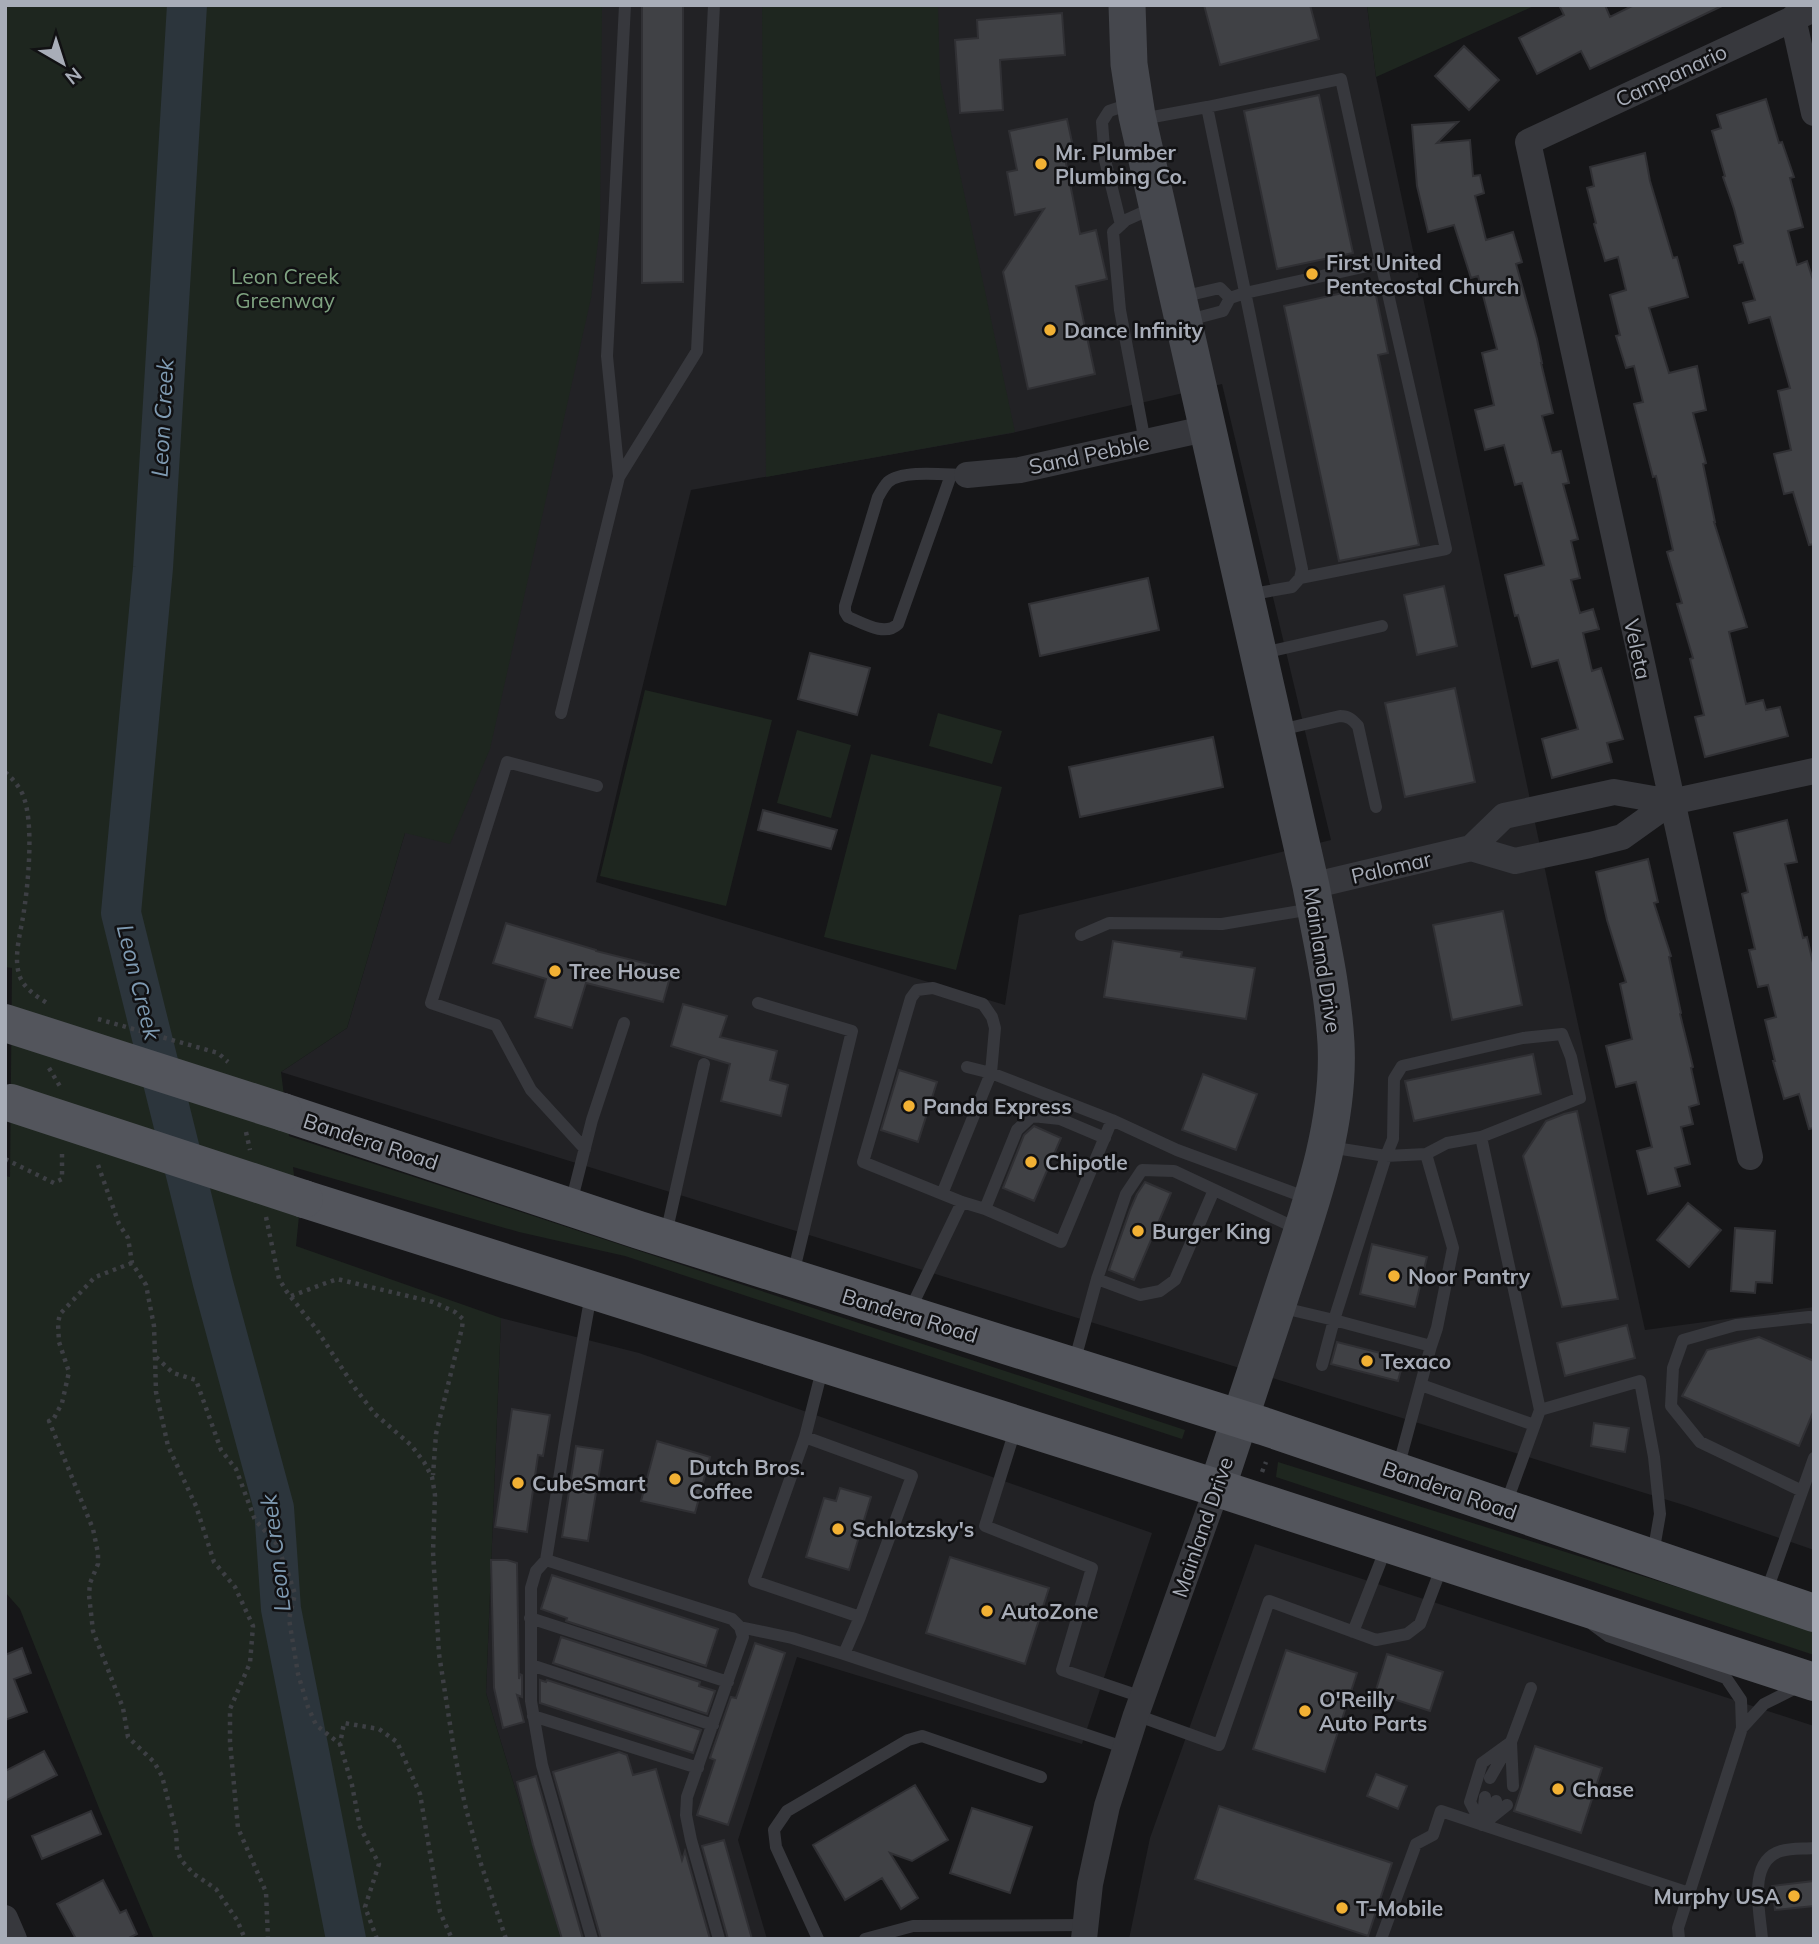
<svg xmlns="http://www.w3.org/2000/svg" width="1819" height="1944" viewBox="0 0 1819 1944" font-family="Mulish,sans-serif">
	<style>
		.built { fill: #222225; fill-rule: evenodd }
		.green { fill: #1e261f }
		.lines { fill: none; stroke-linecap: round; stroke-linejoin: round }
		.river { stroke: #2c353c; stroke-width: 40 }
		.building { fill: #404145; stroke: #303034; stroke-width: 2 }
		.path { stroke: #3d3f44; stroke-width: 4.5; stroke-dasharray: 3.5 5; stroke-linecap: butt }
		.service { stroke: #37383d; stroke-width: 12 }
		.minor { stroke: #37383d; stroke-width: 26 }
		.secondary { stroke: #45474d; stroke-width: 37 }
		.primary { stroke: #53555c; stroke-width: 38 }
		.primary-bridge { stroke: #53555c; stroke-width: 38 }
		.poi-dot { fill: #f2b134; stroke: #111113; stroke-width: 2.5 }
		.labels { text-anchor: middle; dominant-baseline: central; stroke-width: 5; stroke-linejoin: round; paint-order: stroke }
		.street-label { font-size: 21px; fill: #a8adb8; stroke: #111113 }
		.poi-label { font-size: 21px; font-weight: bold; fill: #a8adb8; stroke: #111113; text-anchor: start }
		.park-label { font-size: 21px; fill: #7fa381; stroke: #111113 }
		.water-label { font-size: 23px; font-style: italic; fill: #7f9bb3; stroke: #111113 }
	</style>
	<rect width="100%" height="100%" fill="#161618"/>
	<path class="built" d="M568 5H1367L1376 77 1576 1015 1645 1330 1814 1307V1550L1687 1506 281 1072 347 1028 405 833ZM1222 384 1331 840 1019 915 1005 1005 596 882 622 770 691 490 1012 433Z
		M501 1318 639 1353 1152 1533 1082 1744 797 1657 738 1840 767 1939H561L486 1693Z
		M1255 1544 1814 1726V1939H1129L1150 1838Z"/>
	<path class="green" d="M5 5H602L600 226 591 298 490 749 450 844 405 833 347 1028 281 1072 289 1136 1185 1430 1182 1439 625 1256 519 1232 293 1167 299 1216 296 1246 501 1318 486 1693 561 1939H154L101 1813 20 1609 5 1592V1176L10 1177 12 968 5 967Z
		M762 5H938L940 80 1015 432 766 477Z
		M1367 5H1536L1376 77Z
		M645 690 772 720 726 906 600 876Z
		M938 713 1002 731 992 764 929 746Z
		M797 730 851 745 831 818 777 803Z
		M871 754 1002 787 956 970 824 937Z
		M1278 1462 1814 1630V1655L1276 1477Z"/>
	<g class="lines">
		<path class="river" d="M187 5 153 568 121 913 213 1283 274 1508 281 1609 346 1939"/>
	</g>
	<path class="building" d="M642 5H683V282L642 283Z
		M1204 5H1310L1319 39 1220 65Z
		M1559 5H1605L1610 17 1634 5H1724L1590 69 1581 51 1537 74 1519 38 1564 15Z
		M1062 13 1065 55 1000 60 1003 110 960 113 955 40 978 38 977 20Z
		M1464 46 1499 80 1469 110 1435 76Z
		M1319 95 1353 253 1277 269 1244 111Z
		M1766 99 1779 143 1782 142 1794 177 1790 178 1803 227 1788 231 1797 265 1807 261 1814 283V544L1809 545 1793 492 1784 494 1774 454 1791 450 1778 391 1790 388 1770 317 1749 323 1743 303 1755 300 1743 262 1739 263 1734 246 1743 243 1734 209 1723 177 1725 176 1712 131 1721 128 1717 115Z
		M1067 119 1075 156 1065 158 1080 234 1096 230 1107 279 1076 286 1095 374 1028 389 1003 272 1044 209 1015 215 1007 172 1017 170 1009 131Z
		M1458 122 1437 143 1470 140 1473 176 1480 175 1484 193 1475 196 1486 240 1513 232 1522 262 1516 264 1537 339 1542 363H1541L1553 413 1542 416 1552 453 1561 451 1569 483 1563 484 1578 539 1571 541 1580 578 1571 580 1580 613 1593 609 1599 629 1583 633 1592 671 1601 668 1623 739 1607 743 1612 762 1552 778 1542 739 1578 729 1558 660 1532 667 1518 615 1515 616 1505 575 1544 565 1522 483 1515 485 1504 445 1485 450 1475 410 1494 405 1482 353 1497 349 1478 276 1471 278 1454 225 1428 232 1417 186 1412 125Z
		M1645 153 1650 181 1673 258 1677 257 1688 297 1649 308 1669 373 1697 366 1706 410 1693 413 1706 463 1703 464 1715 522H1714L1747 627 1729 632 1746 704 1763 700 1766 710 1780 707 1788 736 1705 757 1695 717 1704 715 1690 659 1693 658 1677 604 1682 603 1667 552 1673 550 1656 476 1653 477 1634 404 1643 402 1634 366 1626 368 1616 336 1620 335 1610 295 1626 290 1618 257 1605 261 1594 224 1596 223 1587 188 1594 186 1590 167Z
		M1374 286 1388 353 1378 355 1419 545 1339 561 1284 306Z
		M1148 578 1159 630 1040 656 1029 604Z
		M1444 586 1457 646 1417 655 1404 595Z
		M810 653 870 668 857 715 798 699Z
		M1455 688 1475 782 1405 797 1385 703Z
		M1213 737 1223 787 1080 817 1069 767Z
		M763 810 837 830 831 849 758 830Z
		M1787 820 1797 862 1785 864 1803 938 1807 937 1814 967V1128L1809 1129 1799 1094 1784 1099 1773 1061H1775L1765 1020 1776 1017 1768 985 1758 987 1749 950 1755 949 1742 894 1748 892 1734 833Z
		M1648 859 1658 902 1654 903 1671 956 1669 957 1681 1013 1680 1014 1693 1067 1691 1068 1699 1104 1689 1107 1693 1124 1681 1127 1690 1164 1675 1168 1680 1186 1648 1194 1637 1151 1652 1147 1636 1082 1616 1087 1606 1046 1632 1039 1620 984 1626 982 1607 920 1596 872Z
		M1503 911 1522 1005 1452 1020 1433 925Z
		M506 923 596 950V951L672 970 663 1002 586 983 572 1028 535 1017 546 979 493 963Z
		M1113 941 1182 952 1181 957 1255 968 1246 1019 1104 997Z
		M683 1004 727 1016 720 1037 777 1051 770 1080 788 1085 781 1116 721 1101 730 1064 671 1046Z
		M1533 1054 1541 1094 1414 1121 1405 1081Z
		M899 1070 937 1082 918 1142 881 1130Z
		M1203 1074 1257 1094 1236 1150 1182 1130Z
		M1577 1111 1618 1299 1562 1307 1523 1156 1546 1121 1564 1114Z
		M1034 1126 1061 1138 1034 1201 1003 1188 1024 1135Z
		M1145 1182 1171 1193 1134 1280 1109 1270 1130 1210 1137 1194Z
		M1688 1203 1721 1230 1689 1267 1657 1240Z
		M1735 1228 1775 1231 1772 1283 1756 1282 1755 1293 1731 1291Z
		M1372 1244 1427 1257 1415 1307 1360 1294Z
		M1627 1325 1635 1358 1565 1376 1557 1343Z
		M1759 1337 1814 1361V1410L1799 1446 1682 1396 1707 1350Z
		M1337 1342 1404 1359 1398 1381 1331 1364Z
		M512 1409 550 1415 543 1456 538 1455 527 1532 495 1527Z
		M1594 1423 1629 1428 1625 1452 1591 1446Z
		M657 1441 710 1457 695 1513 641 1501Z
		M576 1446 603 1450 588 1541 562 1537Z
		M840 1488 871 1497 849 1570 806 1557 824 1498 836 1501Z
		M950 1557 1049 1588 1025 1664 926 1633Z
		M491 1560H507L517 1563 519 1679 520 1674 522 1675V1697L517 1695 524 1722 503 1728 494 1688Z
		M552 1575 718 1629 706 1666 566 1621 567 1618 541 1609Z
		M561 1637 700 1682 699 1686 715 1691 707 1714 553 1663Z
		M755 1643 785 1653 728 1825 697 1815 715 1760 710 1758 731 1697 736 1698Z
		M22 1648 31 1673 14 1679 27 1712 5 1720V1655Z
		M1286 1650 1357 1673 1325 1772 1253 1749Z
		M1387 1654 1443 1672 1430 1711 1375 1693Z
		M540 1680 546 1682 547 1680 701 1730 693 1753 540 1703Z
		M1535 1746 1602 1768 1581 1833 1514 1811Z
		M44 1751 57 1775 5 1801V1771Z
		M619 1752 627 1755 633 1775 656 1769 682 1860 685 1851 710 1939H601L553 1772Z
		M1376 1774 1407 1786 1398 1809 1367 1796Z
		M536 1776 583 1939H562L533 1845 517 1782Z
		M915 1785 948 1840 912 1861 890 1853 918 1898 901 1909 882 1878 845 1900 813 1845Z
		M1219 1806 1392 1863 1368 1936 1195 1879Z
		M972 1808 1032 1827 1010 1893 950 1873Z
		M91 1811 101 1834 42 1859 32 1836Z
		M724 1840 752 1939H728L702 1846Z
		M103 1880 120 1913 126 1910 137 1934 127 1939H76L57 1904Z
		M1814 1881V1906L1775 1910 1772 1886Z"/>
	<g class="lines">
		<path class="path" d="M5 772C12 778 18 785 22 793 35 820 28 887 23 917 20 935 13 959 20 977 25 989 36 996 47 1003
			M98 1019 218 1053 228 1062
			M49 1068 61 1088
			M246 1132 250 1150
			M5 1159 54 1183 62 1179V1149
			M98 1165 119 1224 128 1238 132 1263 146 1285 154 1326 155 1356 173 1373 196 1380 221 1450 236 1469 255 1520 276 1543 288 1573 295 1594 289 1619 298 1674 308 1707 316 1725 340 1744
			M266 1217 279 1279 287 1292 317 1330 355 1388 375 1414 411 1445 424 1462 432 1477 435 1495 433 1552 439 1654 454 1750 465 1805 480 1861 506 1939
			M132 1263 95 1277 60 1314 58 1323 59 1342 69 1372 62 1403 53 1420 49 1421 93 1529 98 1553V1564L90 1583 89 1595 93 1631 123 1708 128 1737 154 1762 162 1776 176 1832 177 1850 181 1860 194 1874 216 1889 237 1920 245 1939
			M291 1296 337 1279 433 1302 455 1312 463 1319 462 1328 436 1434 433 1475
			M155 1357 156 1392 168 1446 196 1506 214 1562 235 1587 253 1626 250 1663 230 1709V1742L238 1828 266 1892 268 1939
			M1262 1472 1266 1462
			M377 1939 365 1907 379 1864 360 1827 352 1785 340 1744 344 1723 379 1729 397 1742 420 1794 440 1912 452 1939"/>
		<path class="service" d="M1207 107 1341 79 1381 263
			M1142 119 1207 107 1302 569 1300 578 1292 587 1247 595
			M1121 225 1105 160 1102 122 1109 111 1133 103
			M1181 297 1220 288 1230 298 1223 311 1185 321
			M1230 298 1245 293 1381 263 1446 549 1300 578
			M1145 442 1120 310 1113 232 1126 220 1155 207
			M951 475 898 624C885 637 863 623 848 617L845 612V606L878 497C881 492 884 486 888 482 902 469 948 475 967 475
			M619 476 607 356 625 5
			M1263 653 1382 626
			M561 713 619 477 697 351 714 5
			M1280 730 1340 716C1348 716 1352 719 1358 726L1376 807
			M1081 935 1109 923 1222 924 1312 909
			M758 1003 852 1031 793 1274
			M1112 1120 1177 1150 1310 1199
			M585 1149 531 1090 496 1025 431 1003 507 762 597 786
			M1426 1154 1386 1156 1393 1139 1394 1079 1402 1066 1523 1038 1562 1034 1571 1057 1580 1098 1481 1137
			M942 1194 991 1073 1112 1120 1061 1242 985 1209 962 1202 863 1162 911 998 917 990 933 988 983 1004 992 1017 995 1028 991 1073 967 1067
			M571 1203 592 1120 624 1023
			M985 1209 1017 1130 1032 1116 1060 1119 1105 1138
			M666 1234 704 1064
			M1097 1279 1140 1295 1160 1291 1175 1280 1214 1190
			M591 1294 566 1435 546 1560 536 1571 531 1588V1701L542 1765 592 1939
			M1279 1307 1334 1320 1431 1346 1398 1468
			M909 1312 962 1202
			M1431 1346 1437 1328 1453 1248 1426 1154 1447 1143 1481 1137 1540 1410 1506 1504
			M1074 1363 1097 1279 1126 1194 1142 1170 1174 1171 1298 1229
			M1322 1365 1334 1320 1386 1156 1329 1147
			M823 1366 805 1437 912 1476 860 1617 844 1654 1126 1748
			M1421 1385 1534 1425
			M1540 1410 1640 1381 1654 1457 1660 1514 1653 1554
			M1016 1427 985 1526 1092 1568 1062 1670 1142 1697
			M805 1437 754 1581 860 1617
			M1802 1491 1700 1442 1671 1406 1673 1368 1683 1340 1736 1325 1809 1317 1814 1318
			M546 1560 732 1619 740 1627 743 1637 687 1797 686 1815 691 1840 719 1939
			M1766 1593 1814 1458
			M530 1618 728 1682
			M1593 1625 1608 1636 1726 1678 1741 1700 1742 1728 1678 1928 1679 1939
			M740 1627 792 1638 844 1654
			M1353 1632 1386 1548
			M531 1665 713 1725
			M1136 1715 1219 1745 1269 1601 1376 1640 1407 1634 1420 1624 1442 1566
			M533 1716 698 1768
			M1742 1728 1764 1704 1800 1686
			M1511 1742 1531 1688
			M1490 1778 1509 1745
			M1485 1797 1482 1825 1496 1801
			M1507 1805 1482 1825 1470 1802 1482 1763 1511 1742 1513 1786
			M818 1939 776 1847 774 1830 787 1811 908 1740 922 1736 1041 1777
			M865 1939 913 1926 1086 1925
			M1381 1939 1416 1844 1433 1835 1441 1811 1689 1893
			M1762 1939C1760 1912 1747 1861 1781 1851 1791 1848 1803 1849 1814 1848"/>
		<path class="minor" d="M1793 18 1814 113
			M967 475 1020 470 1209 428
			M1471 848 1515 861 1590 845 1622 837 1671 802
			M1311 886 1471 848 1504 816 1614 792 1671 802 1814 771
			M1750 1157 1528 142 1814 9
			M5 1918 14 1939
			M1084 1939 1090 1884 1107 1806 1136 1715 1217 1488"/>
		<path class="secondary" d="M1127 5 1129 64 1137 116 1311 886C1321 938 1333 990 1336 1043 1340 1123 1312 1201 1287 1276 1264 1347 1240 1418 1217 1488"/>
		<path class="primary" d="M283 1112 639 1230 1263 1426 1814 1613
			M304 1199 1217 1488 1814 1682"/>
		<path class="primary-bridge" d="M5 1023 283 1112
			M11 1103 304 1199"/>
	</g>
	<g class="poi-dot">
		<circle cx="1041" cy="164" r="7"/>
		<circle cx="1312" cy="274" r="7"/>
		<circle cx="1050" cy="330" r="7"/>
		<circle cx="555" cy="971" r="7"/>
		<circle cx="909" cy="1106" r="7"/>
		<circle cx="1031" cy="1162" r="7"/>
		<circle cx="1138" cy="1231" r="7"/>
		<circle cx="1394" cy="1276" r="7"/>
		<circle cx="1367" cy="1361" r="7"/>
		<circle cx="675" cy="1479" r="7"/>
		<circle cx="518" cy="1483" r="7"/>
		<circle cx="838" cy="1529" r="7"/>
		<circle cx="987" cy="1611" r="7"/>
		<circle cx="1305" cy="1711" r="7"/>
		<circle cx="1558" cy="1789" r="7"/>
		<circle cx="1794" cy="1896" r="7"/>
		<circle cx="1342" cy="1908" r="7"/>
	</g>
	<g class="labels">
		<g class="street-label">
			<text transform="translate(1671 75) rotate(-25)">Campanario</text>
			<text transform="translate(1089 454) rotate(-12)">Sand Pebble</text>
			<text transform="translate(1638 649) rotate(78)">Veleta</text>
			<text transform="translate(1391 867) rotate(-13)">Palomar</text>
			<text transform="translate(1323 960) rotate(81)">Mainland Drive</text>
			<text transform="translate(371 1141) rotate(18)">Bandera Road</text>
			<text transform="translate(910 1315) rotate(17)">Bandera Road</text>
			<text transform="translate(1450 1490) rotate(19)">Bandera Road</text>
			<text transform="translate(1202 1527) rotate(-71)">Mainland Drive</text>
		</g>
		<g class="poi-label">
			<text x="1055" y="152">Mr. Plumber<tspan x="1055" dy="24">Plumbing Co.</tspan></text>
			<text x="1326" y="262">First United<tspan x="1326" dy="24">Pentecostal Church</tspan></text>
			<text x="1064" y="330">Dance Infinity</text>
			<text x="569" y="971">Tree House</text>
			<text x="923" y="1106">Panda Express</text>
			<text x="1045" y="1162">Chipotle</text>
			<text x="1152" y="1231">Burger King</text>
			<text x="1408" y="1276">Noor Pantry</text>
			<text x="1381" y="1361">Texaco</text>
			<text x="689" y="1467">Dutch Bros.<tspan x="689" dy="24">Coffee</tspan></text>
			<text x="532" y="1483">CubeSmart</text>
			<text x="852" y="1529">Schlotzsky's</text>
			<text x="1001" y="1611">AutoZone</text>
			<text x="1319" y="1699">O'Reilly<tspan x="1319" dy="24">Auto Parts</tspan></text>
			<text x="1572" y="1789">Chase</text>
			<text x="1780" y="1896" text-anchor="end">Murphy USA</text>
			<text x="1356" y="1908">T-Mobile</text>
		</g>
		<g class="park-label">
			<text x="285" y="276">Leon Creek<tspan x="285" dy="24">Greenway</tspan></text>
		</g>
		<g class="water-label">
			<text transform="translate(162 418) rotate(-87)">Leon Creek</text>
			<text transform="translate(139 982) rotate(76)">Leon Creek</text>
			<text transform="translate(275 1553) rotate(-97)">Leon Creek</text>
		</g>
	</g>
	<rect width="1819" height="1944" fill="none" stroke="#a8adb8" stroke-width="14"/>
	<g transform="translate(63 63) rotate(141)" stroke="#111113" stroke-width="5" paint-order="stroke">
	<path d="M0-5L12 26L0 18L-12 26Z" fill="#a8adb8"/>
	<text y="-10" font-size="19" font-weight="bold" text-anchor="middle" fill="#a8adb8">N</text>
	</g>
</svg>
